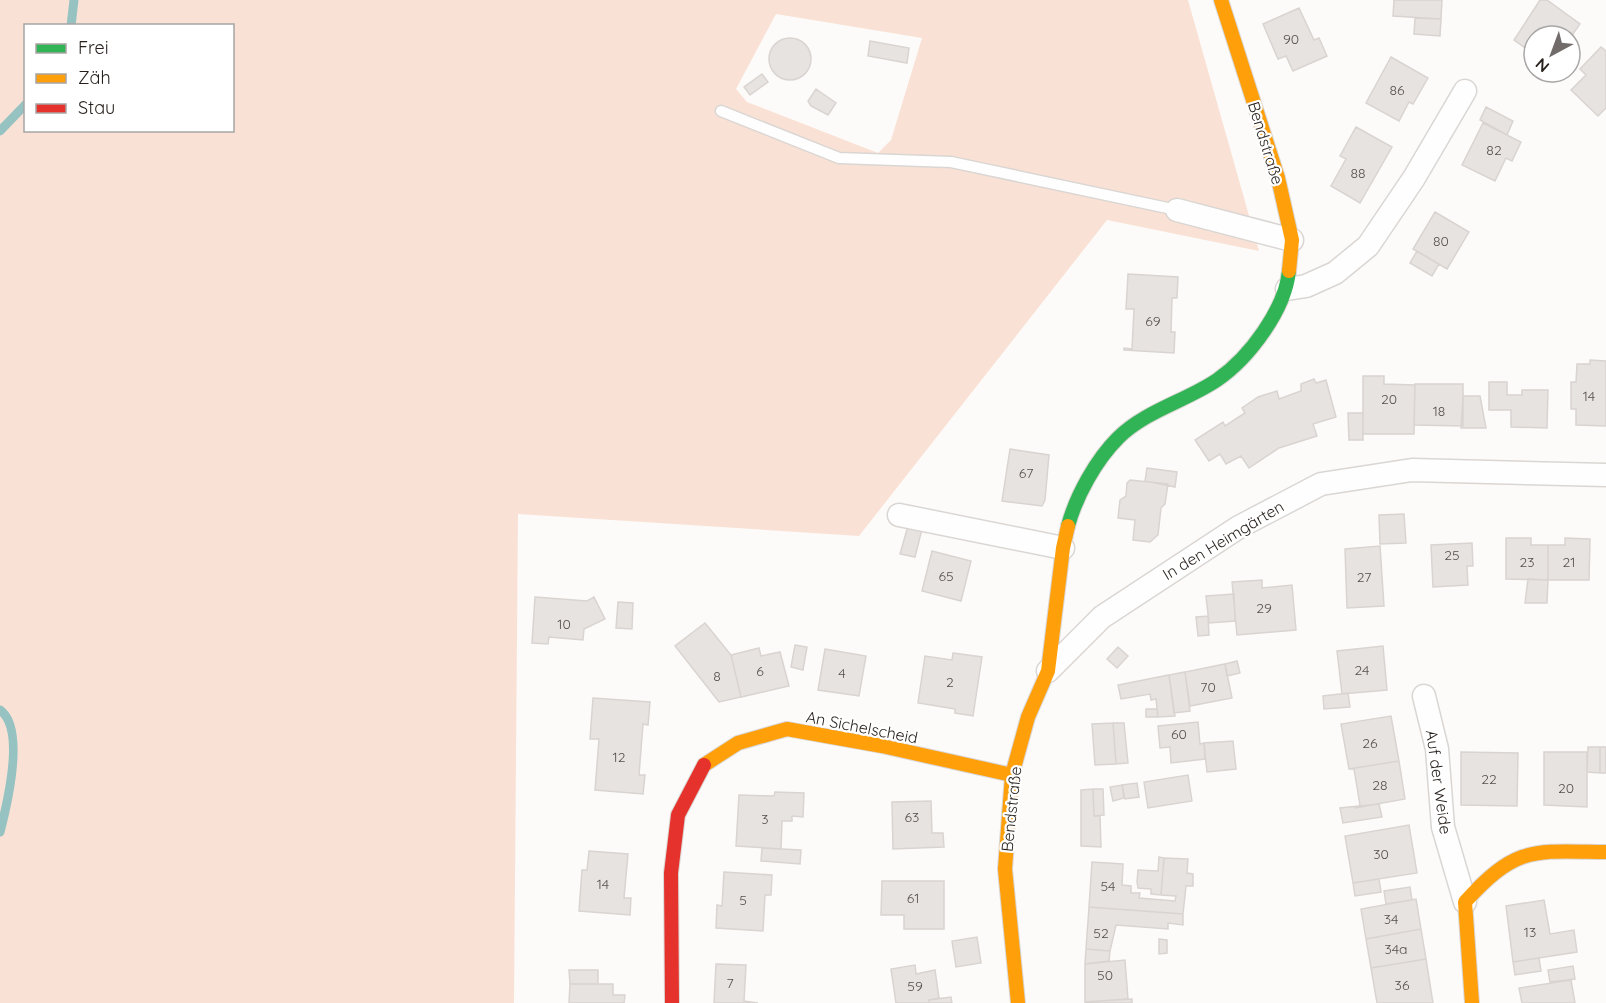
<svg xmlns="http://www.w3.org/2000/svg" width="1606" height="1003" viewBox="0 0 1606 1003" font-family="Quicksand,sans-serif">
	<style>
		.green { fill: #f9e2d5; fill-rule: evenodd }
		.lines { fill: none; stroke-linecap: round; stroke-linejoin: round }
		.stream { stroke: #97c2c2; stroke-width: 9 }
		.building { fill: #e7e3e0; stroke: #d9d4d1; stroke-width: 1.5 }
		.lane-casing { stroke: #dad6d3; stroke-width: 13 }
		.street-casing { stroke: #dad6d3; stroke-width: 25 }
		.fast-casing { stroke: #dad6d3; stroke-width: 16 }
		.slow-casing { stroke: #dad6d3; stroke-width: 16 }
		.jam-casing { stroke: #dad6d3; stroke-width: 16 }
		.lane { stroke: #fffefe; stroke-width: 10 }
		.street { stroke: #fffefe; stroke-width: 22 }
		.fast { stroke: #30b455; stroke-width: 14 }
		.slow { stroke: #ff9f0a; stroke-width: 14 }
		.jam { stroke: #e5322d; stroke-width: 14 }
		.labels { text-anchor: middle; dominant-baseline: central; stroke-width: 4.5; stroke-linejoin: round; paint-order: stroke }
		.number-label { font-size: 14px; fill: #57514d }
		.street-label { font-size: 16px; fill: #261f1b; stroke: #fff }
	</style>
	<rect width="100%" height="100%" fill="#fdfbf9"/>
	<path class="green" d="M0 0H1188L1259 251 1107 220 859 536 518 514 514 1003H0ZM776 14 922 38 891 140 878 153 747 102 736 89ZM26 26H232V130H26Z"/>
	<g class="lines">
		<path class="stream" d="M71 26 74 0
			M0 131 26 104
			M0 710C26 729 7 805 0 832"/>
	</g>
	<path class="building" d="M1394 0H1442L1441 19 1393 16Z
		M1540 0H1547L1580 24 1570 38V36H1534L1531 52 1514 40Z
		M1299 8 1314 40 1319 38 1327 56 1293 71 1286 56 1278 59 1263 24Z
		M1415 18 1441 19 1440 36 1414 34Z
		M769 59a21 21 0 1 1 42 0a21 21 0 1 1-42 0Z
		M870 41 909 48 907 63 868 56Z
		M1601 47 1606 51V108L1598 116 1571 90 1586 75 1580 69Z
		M1391 57 1428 78 1413 104 1409 102 1399 121 1366 103Z
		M762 74 768 82 750 95 744 87Z
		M816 89 836 103 828 115 811 106 808 101Z
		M1486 107 1513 121 1507 135 1480 120Z
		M1483 123 1521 142 1512 161 1506 158 1495 181 1462 165Z
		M1356 127 1392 147 1360 203 1331 186 1346 159 1340 156Z
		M1435 212 1469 232 1447 269 1413 249Z
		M1417 251 1439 264 1432 276 1410 263Z
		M1128 274 1178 277 1177 298H1172L1171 332H1175L1174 353 1124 350V348L1132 349 1134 309H1126Z
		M1590 360 1606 361V426L1576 425V409H1571V382H1576L1577 364H1590Z
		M1363 376H1384V384L1415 385 1414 434H1363Z
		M1314 379 1316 383 1326 380 1336 417 1313 424 1317 436 1279 448 1249 468 1241 456 1226 464 1220 454 1209 461 1195 440 1223 422 1225 426 1245 413 1242 408 1258 397 1277 391 1279 399 1301 391V384Z
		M1489 382H1507V395H1522V390H1548L1547 428 1511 427V410H1489Z
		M1415 384H1463V426L1414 425Z
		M1463 396H1480L1486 428H1461Z
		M1348 413H1363V440H1349Z
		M1010 449 1049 455 1045 500 1042 506 1002 501Z
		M1147 468 1177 472 1175 487 1145 481Z
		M1130 480 1168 484 1165 504 1161 508 1158 535 1150 542 1133 540 1135 520 1118 518 1120 500 1126 496 1127 483Z
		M1404 514 1406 543 1380 544 1379 515Z
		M908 526 922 529 915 557 900 554Z
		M1506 538H1531V545H1548V580L1506 579Z
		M1565 538 1590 539 1589 580H1548V545H1565Z
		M1472 543 1473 566H1467L1468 585 1433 587 1431 545Z
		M1380 546 1384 606 1347 608 1345 549Z
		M932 551 971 561 961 601 922 591Z
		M1528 579 1548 580 1547 603H1525Z
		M1262 580V588L1292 585 1296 630 1237 635 1232 582Z
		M1234 594 1235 621 1209 623 1206 596Z
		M535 597 587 601 594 597 605 619 584 629 583 640 549 637 548 644 532 643Z
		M618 602 633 603 632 629 616 628Z
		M1208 616 1209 635 1198 636 1196 617Z
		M705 623 731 655 741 697 719 702 675 646Z
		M795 645 807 647 803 670 791 667Z
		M1383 646 1387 690 1342 694 1337 651Z
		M1118 647 1128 656 1117 668 1107 659Z
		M759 648 761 656 780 652 789 686 741 697 731 655Z
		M825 649 866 656 859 696 818 690Z
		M953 653 982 657 973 716 955 713V709L918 703 925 656 952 660Z
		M1237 661 1240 673 1227 676 1225 664Z
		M1225 664 1232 698 1190 706 1185 672Z
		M1185 672 1190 711 1174 713 1169 675Z
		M1169 675 1175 716 1158 717 1156 699 1151 700 1150 694 1121 699 1118 685Z
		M1348 693 1350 707 1324 709 1323 696Z
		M593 698 650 702 648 725 643 724 639 775H645L643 794 595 790 599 739H590Z
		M1146 709H1157L1158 717H1146Z
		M1391 716 1399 761 1349 769 1341 724Z
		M1198 722 1200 744 1204 743 1205 759 1171 763 1170 747 1160 748 1158 726Z
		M1113 723 1116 764 1095 765 1092 724Z
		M1113 723H1124L1128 763 1116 764Z
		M1233 741 1236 769 1207 772 1204 743Z
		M1588 747H1600V773L1587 772Z
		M1600 747H1606V773H1600Z
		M1461 752 1518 753 1517 806 1461 805Z
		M1544 752H1587V807L1544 805Z
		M1399 761 1405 799 1355 808 1360 805 1354 769H1349Z
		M1188 775 1192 801 1148 808 1144 782Z
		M1137 783 1139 797 1125 799 1122 785Z
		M1122 785 1124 798 1113 801 1110 787Z
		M1093 789 1094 816H1100L1101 847 1081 846V790Z
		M1093 789H1103L1104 815 1094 816Z
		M775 792 804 793 803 817 792 816V821H782L781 849 736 846 739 795 774 796Z
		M931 801 932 833H943L944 847 893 849 892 802Z
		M1379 804 1382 817 1343 823 1340 808Z
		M1409 825 1417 873 1353 883 1345 836Z
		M762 848 801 850 800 864 761 861Z
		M589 851 628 854 624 898H631L630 915 579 911 582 870H587Z
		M1159 857 1164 858 1161 895 1151 894V889L1138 888 1137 882 1138 870 1158 871Z
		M1164 858 1188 859 1187 873 1193 874V886H1186L1183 914 1089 907 1092 862 1123 864 1122 885 1131 886V893H1140L1139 898 1175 901 1176 896 1161 895Z
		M724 872 772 875 771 895H765L763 931 716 928 717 905 722 906Z
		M1379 879 1381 892 1355 896 1353 883Z
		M882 881H944V929H904V915H881Z
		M1410 887 1412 900 1386 904 1384 891Z
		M1416 899 1421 929 1366 939 1361 909Z
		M1544 900 1550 934 1574 930 1577 952 1513 962 1506 906Z
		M1089 907 1183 914V925L1168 923V929L1116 925 1110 951 1086 949Z
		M1421 929 1426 959 1371 968 1366 939Z
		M977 937 981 963 956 967 952 941Z
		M1159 939 1167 940V953L1159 954Z
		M1086 949 1110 951 1109 961 1085 964Z
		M1539 958 1541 971 1515 975 1513 962Z
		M1426 959 1433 1003H1377L1371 968Z
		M1125 960 1128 999 1085 1002V964Z
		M716 964 746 965 744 1001 758 1003H714Z
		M915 965 916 974 935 970 939 998 929 1000V1003H896L891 969Z
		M1573 966 1575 979 1550 982 1548 970Z
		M569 970H598V984H570Z
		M1571 980 1575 1003H1522L1519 988Z
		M570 984H613V995H625L624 1003H569Z
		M951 997 952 1003H929V1000Z
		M1132 999V1003H1085V1002Z"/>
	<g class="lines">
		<defs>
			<path id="lane" d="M721 111 839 158 951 162 1177 210"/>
			<path id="street" d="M1177 210 1292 240
				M1287 289 1306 286 1335 273 1368 246 1414 178 1465 91
				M899 515 1063 548
				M1048 671 1102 617 1239 527 1321 484 1412 470 1606 475
				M1424 696 1437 749 1443 827 1465 902"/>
			<path id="fast" d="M1068 526C1076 496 1096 460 1118 438 1145 411 1186 401 1217 380 1249 358 1285 310 1289 271"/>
			<path id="slow" d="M1221 0 1278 178 1292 240 1289 271
				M704 765 738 743 787 729 882 746 1012 775
				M1018 1003 1005 869 1012 775 1028 717 1048 671 1063 548 1068 526
				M1472 1003 1465 902C1517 845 1533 851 1606 852"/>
			<path id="jam" d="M672 1003 671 873 678 815 704 765"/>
		</defs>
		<use href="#lane" class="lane-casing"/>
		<use href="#street" class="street-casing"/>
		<use href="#fast" class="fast-casing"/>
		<use href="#slow" class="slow-casing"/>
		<use href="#jam" class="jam-casing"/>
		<use href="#lane" class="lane"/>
		<use href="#street" class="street"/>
		<use href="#fast" class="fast"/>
		<use href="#slow" class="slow"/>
		<use href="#jam" class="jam"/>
	</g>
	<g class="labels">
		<g class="number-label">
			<text x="1291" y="39">90</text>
			<text x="1397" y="90">86</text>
			<text x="1494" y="150">82</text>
			<text x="1358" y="173">88</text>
			<text x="1441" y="241">80</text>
			<text x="1153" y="321">69</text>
			<text x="1589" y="396">14</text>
			<text x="1389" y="399">20</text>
			<text x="1439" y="411">18</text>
			<text x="1026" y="473">67</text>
			<text x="1452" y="555">25</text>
			<text x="1527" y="562">23</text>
			<text x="1569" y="562">21</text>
			<text x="946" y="576">65</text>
			<text x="1364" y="577">27</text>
			<text x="1264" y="608">29</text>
			<text x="564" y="624">10</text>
			<text x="1362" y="670">24</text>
			<text x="760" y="671">6</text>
			<text x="842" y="673">4</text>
			<text x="717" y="676">8</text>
			<text x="950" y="682">2</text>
			<text x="1208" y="687">70</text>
			<text x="1179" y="734">60</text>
			<text x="1370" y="743">26</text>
			<text x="619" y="757">12</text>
			<text x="1489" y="779">22</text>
			<text x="1380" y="785">28</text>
			<text x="1566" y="788">20</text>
			<text x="912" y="817">63</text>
			<text x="765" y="819">3</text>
			<text x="1381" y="854">30</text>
			<text x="603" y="884">14</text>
			<text x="1108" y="886">54</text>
			<text x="913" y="898">61</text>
			<text x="743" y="900">5</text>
			<text x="1391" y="919">34</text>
			<text x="1530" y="932">13</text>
			<text x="1101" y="933">52</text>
			<text x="1396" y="949">34a</text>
			<text x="1105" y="975">50</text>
			<text x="730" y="983">7</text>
			<text x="1402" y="985">36</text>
			<text x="915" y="986">59</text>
		</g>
		<g class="street-label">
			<text transform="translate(1266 143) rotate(73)">Bendstraße</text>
			<text transform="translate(1223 540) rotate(-31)">In den Heimgärten</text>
			<text transform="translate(862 727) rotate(11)">An Sichelscheid</text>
			<text transform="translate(1439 782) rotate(82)">Auf der Weide</text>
			<text transform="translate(1011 809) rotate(-84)">Bendstraße</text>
		</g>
	</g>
	<rect x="24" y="24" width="210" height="108" fill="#ffffff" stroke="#a8a5a4" stroke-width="1.5"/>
	<rect x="36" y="44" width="30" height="9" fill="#30b455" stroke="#a8a5a4" stroke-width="1.5"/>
	<text x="78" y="54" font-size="18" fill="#261f1b">Frei</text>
	<rect x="36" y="74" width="30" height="9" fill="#ff9f0a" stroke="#a8a5a4" stroke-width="1.5"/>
	<text x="78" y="84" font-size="18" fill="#261f1b">Zäh</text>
	<rect x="36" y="104" width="30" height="9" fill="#e5322d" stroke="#a8a5a4" stroke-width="1.5"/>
	<text x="78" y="114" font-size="18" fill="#261f1b">Stau</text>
	<g transform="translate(1552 54) rotate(221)"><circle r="28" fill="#ffffff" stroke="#a8a5a4" stroke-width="1.5"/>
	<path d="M0-4.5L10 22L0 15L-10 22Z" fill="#716c69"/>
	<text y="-9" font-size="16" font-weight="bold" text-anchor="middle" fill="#261f1b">N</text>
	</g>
</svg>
